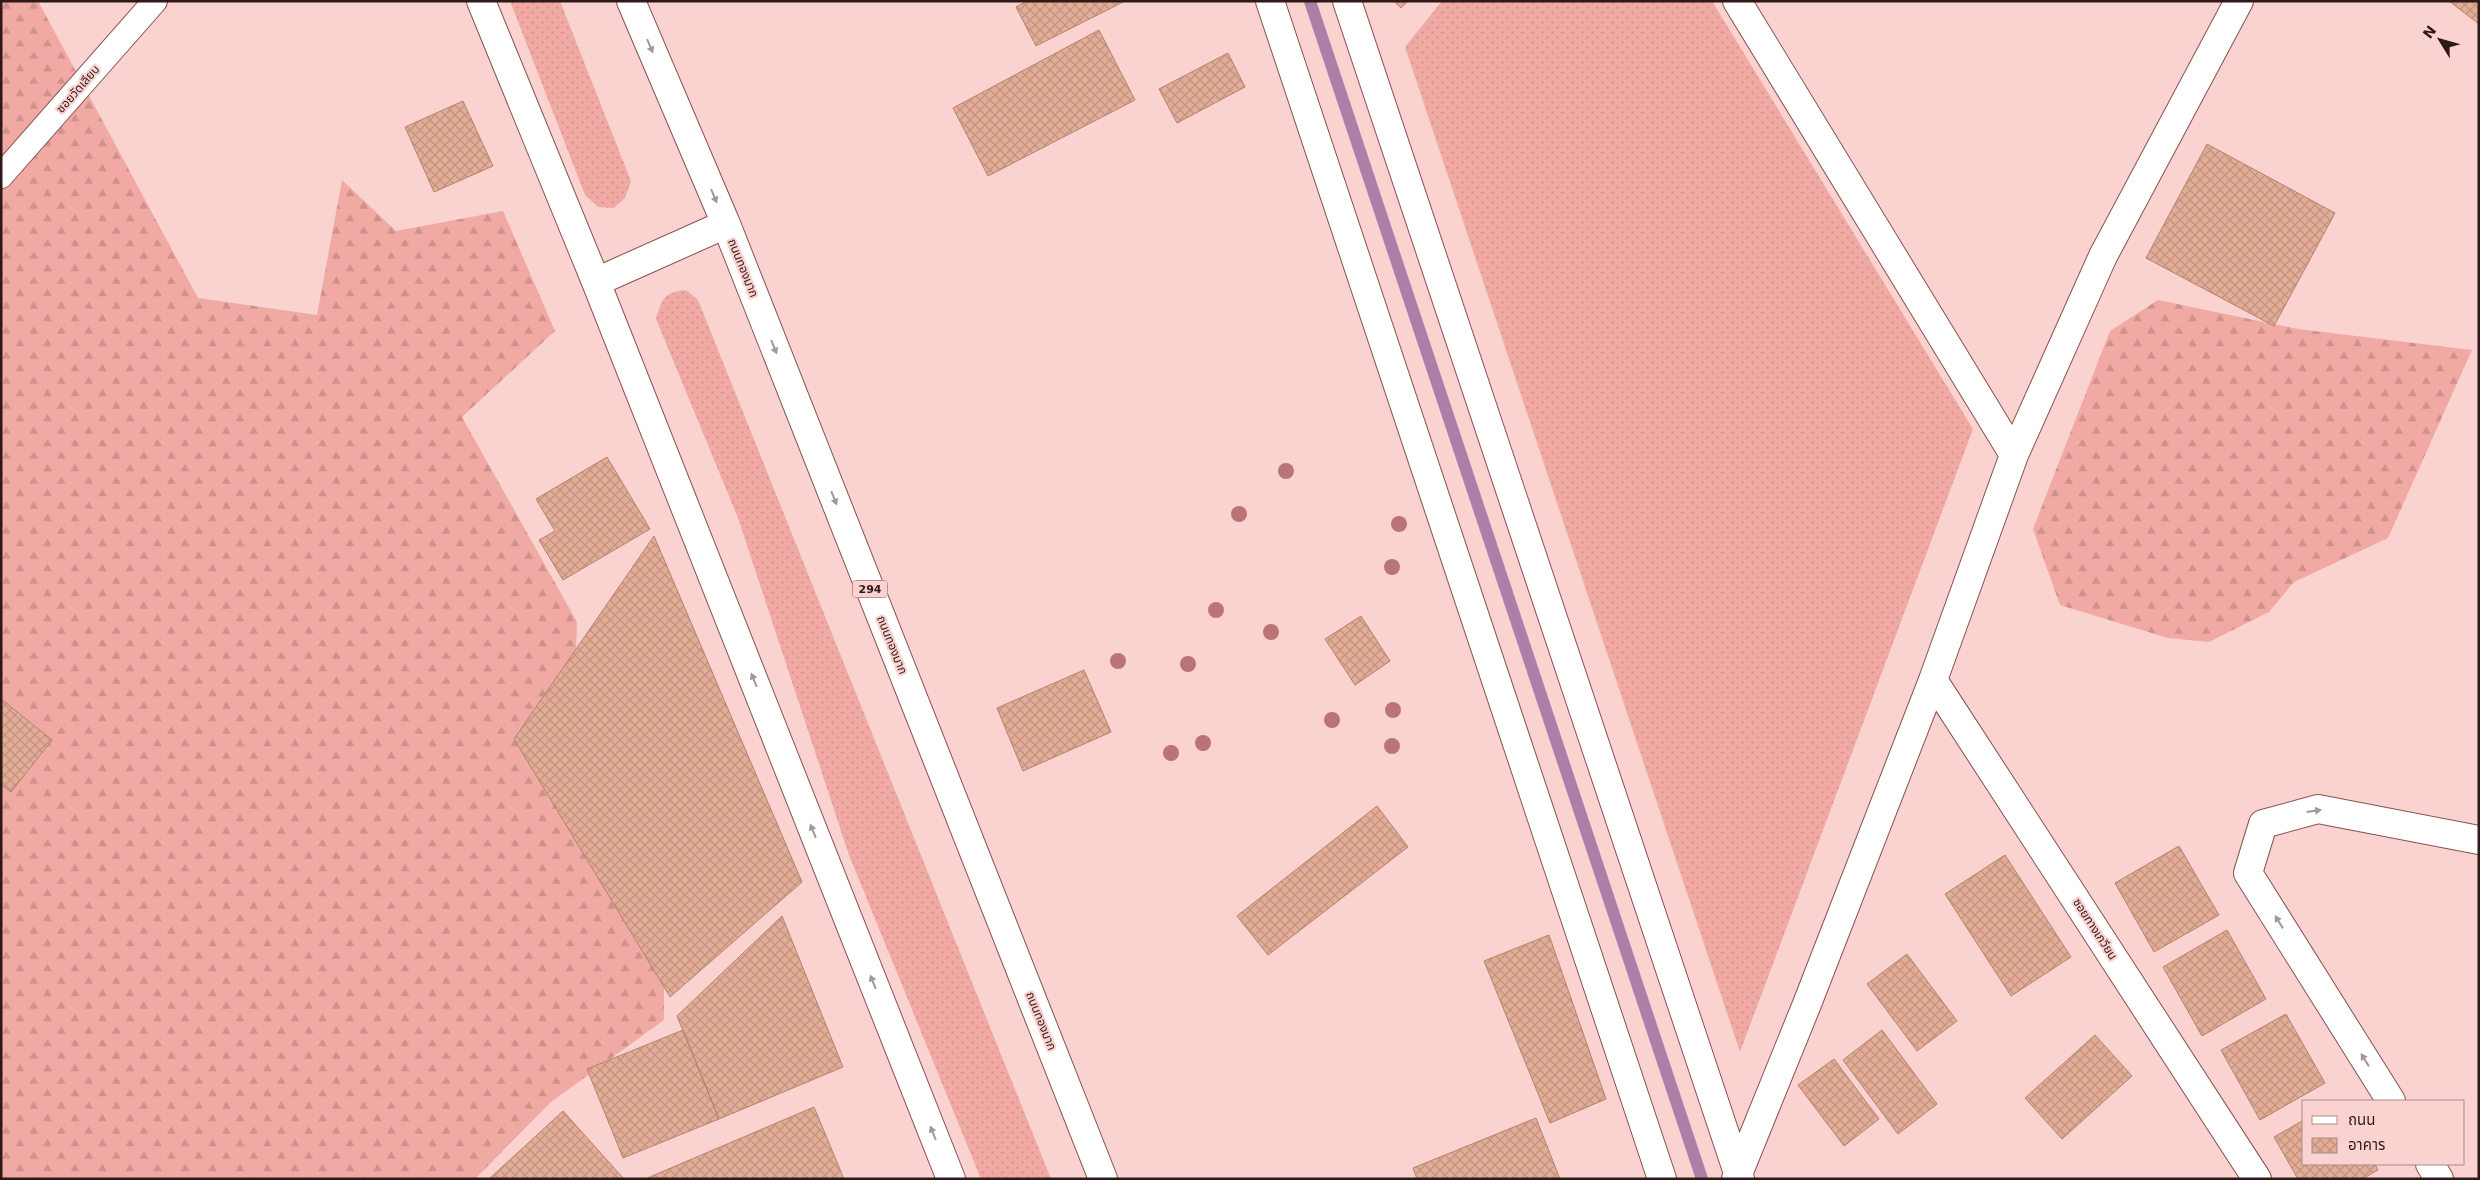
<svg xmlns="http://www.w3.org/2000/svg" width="2480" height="1180" viewBox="0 0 2480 1180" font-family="'DejaVu Sans','Noto Sans Thai',sans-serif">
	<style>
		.grass { fill: url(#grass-dots) }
		.forest { fill: url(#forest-firs) }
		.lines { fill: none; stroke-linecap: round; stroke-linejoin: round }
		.stream { stroke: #ac7fa9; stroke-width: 12 }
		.building { fill: url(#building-cross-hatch); stroke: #b6826d }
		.service-casing { stroke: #87524f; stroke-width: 26 }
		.minor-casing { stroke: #87524f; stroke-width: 30 }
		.primary-casing { stroke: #87524f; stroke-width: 30 }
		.service { stroke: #fff; stroke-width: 24 }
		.minor { stroke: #fff; stroke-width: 28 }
		.primary { stroke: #fff; stroke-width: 28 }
		.tree { fill: #ba7475 }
		.oneway { fill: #a19897 }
		.labels { text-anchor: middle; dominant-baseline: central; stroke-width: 4.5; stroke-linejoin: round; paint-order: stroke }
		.shield { fill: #fad3d1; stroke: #6c514f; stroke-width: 1 }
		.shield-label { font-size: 11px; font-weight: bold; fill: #2f1917 }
		.street-label { font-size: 12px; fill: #2f1917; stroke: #fad3d1 }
	</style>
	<defs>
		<pattern id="grass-dots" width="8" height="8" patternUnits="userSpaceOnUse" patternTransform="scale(1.25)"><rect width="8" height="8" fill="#f1a9a4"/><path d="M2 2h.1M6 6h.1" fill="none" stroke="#cf918c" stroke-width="1.8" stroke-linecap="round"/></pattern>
		<pattern id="forest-firs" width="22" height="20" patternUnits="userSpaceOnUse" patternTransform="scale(1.25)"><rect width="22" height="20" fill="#f1a9a4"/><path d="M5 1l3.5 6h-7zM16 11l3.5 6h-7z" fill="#cf918c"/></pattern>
		<pattern id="building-cross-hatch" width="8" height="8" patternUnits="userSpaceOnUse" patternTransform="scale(1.25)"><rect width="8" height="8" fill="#e3ac96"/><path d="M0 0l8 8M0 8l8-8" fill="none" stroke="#c39381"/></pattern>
	</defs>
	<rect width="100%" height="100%" fill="#fad3d1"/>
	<path class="grass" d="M510 1H560L631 181 625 198 614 208 598 207 585 195Z
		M1442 1H1712L1973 429 1740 1052 1405 47Z
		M686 290 698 300 1051 1179H981L849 855 738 518 656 319C662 299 664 292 686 290Z"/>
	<path class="forest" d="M1 1H38L198 298 317 315 342 180 396 231 503 211 555 331 462 417 577 622 573 737 664 941V1020L551 1102 475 1179H1Z
		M2158 300 2298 329 2472 350 2388 538 2294 582 2269 612 2209 642 2168 638 2060 605 2033 529 2110 331Z"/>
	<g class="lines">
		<path class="stream" d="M1310 1 1702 1179"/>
	</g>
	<path class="building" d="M1027 1H1125L1036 46 1016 7Z
		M1394 1H1408L1401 8Z
		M2449 1H2479V24Z
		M1099 30 1135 100 988 176 953 108Z
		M1228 53 1245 87 1177 123 1159 89Z
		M463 101 493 166 434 192 405 127Z
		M2207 144 2335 213 2274 326 2146 258Z
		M607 457 650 529 563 580 539 540 555 531 536 499Z
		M654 536 802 882 670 997 514 739Z
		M1361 616 1390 661 1355 685 1325 639Z
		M1084 670 1111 732 1023 771 997 708Z
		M1 699 52 740 11 792 1 784Z
		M1377 806 1408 847 1268 955 1237 916Z
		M2179 846 2219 915 2154 952 2115 883Z
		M2005 855 2071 957 2011 996 1945 894Z
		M782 916 843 1067 719 1119 677 1016Z
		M2227 930 2266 999 2202 1036 2163 967Z
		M1549 935 1606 1099 1550 1123 1484 961Z
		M1907 954 1957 1021 1917 1051 1867 984Z
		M2286 1014 2325 1083 2260 1120 2221 1050Z
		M683 1030 719 1119 623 1158 587 1069Z
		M1882 1030 1937 1104 1898 1134 1843 1060Z
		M2095 1035 2132 1076 2062 1139 2025 1098Z
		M1834 1059 1879 1119 1844 1146 1798 1085Z
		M814 1107 844 1179H645Z
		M563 1111 624 1179H489Z
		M1536 1118 1560 1179H1417L1413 1168Z
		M2304 1120V1164H2375L2378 1170 2362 1179H2298L2274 1137Z"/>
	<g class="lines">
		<defs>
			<path id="service" d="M1 176 155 1"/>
			<path id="minor" d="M1270 1 1662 1179
				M1347 1 1740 1179
				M1737 1 2014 455
				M1933 680 2257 1179
				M2391 1101 2248 873 2263 824 2318 809 2479 840
				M2430 1164 2439 1179
				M1736 1179 1807 1004 1933 680 2014 455 2103 256 2239 1"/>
			<path id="primary" d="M481 1 596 282 951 1179
				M631 1 726 224 1103 1179
				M596 282 726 224"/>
		</defs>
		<use href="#service" class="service-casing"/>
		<use href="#minor" class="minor-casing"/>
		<use href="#primary" class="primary-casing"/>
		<use href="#service" class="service"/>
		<use href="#minor" class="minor"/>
		<use href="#primary" class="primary"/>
	</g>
	<g class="tree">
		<circle cx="1286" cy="471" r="8"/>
		<circle cx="1239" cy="514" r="8"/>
		<circle cx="1399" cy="524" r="8"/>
		<circle cx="1392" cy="567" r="8"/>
		<circle cx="1216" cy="610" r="8"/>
		<circle cx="1271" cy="632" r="8"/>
		<circle cx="1118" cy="661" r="8"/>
		<circle cx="1188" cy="664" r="8"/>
		<circle cx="1393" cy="710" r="8"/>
		<circle cx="1332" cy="720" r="8"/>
		<circle cx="1203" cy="743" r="8"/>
		<circle cx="1392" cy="746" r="8"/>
		<circle cx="1171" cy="753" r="8"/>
	</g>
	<defs><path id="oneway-solid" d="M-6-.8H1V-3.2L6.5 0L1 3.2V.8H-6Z" transform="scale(1.25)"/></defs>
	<g class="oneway">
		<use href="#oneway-solid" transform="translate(650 46) rotate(67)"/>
		<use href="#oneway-solid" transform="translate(714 196) rotate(67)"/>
		<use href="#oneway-solid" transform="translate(774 347) rotate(68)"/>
		<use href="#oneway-solid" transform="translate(834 498) rotate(68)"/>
		<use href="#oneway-solid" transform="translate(754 680) rotate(-112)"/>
		<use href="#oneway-solid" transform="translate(2314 811) rotate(-8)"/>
		<use href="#oneway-solid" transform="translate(813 831) rotate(-112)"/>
		<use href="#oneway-solid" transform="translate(2279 922) rotate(-122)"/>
		<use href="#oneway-solid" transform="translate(873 982) rotate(-112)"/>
		<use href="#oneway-solid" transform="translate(2365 1060) rotate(-122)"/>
		<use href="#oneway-solid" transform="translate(933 1133) rotate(-112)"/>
	</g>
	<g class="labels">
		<rect class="shield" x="852.5" y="580.5" width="35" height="17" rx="4"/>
		<g class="shield-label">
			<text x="870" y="589">294</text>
		</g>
		<g class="street-label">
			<text transform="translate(78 89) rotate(-49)">ซอยวัดเลียบ</text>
			<text transform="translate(743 268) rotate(68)">ถนนทองมาก</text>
			<text transform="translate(892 645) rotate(68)">ถนนทองมาก</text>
			<text transform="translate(2095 929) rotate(57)">ซอยทางเกวียน</text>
			<text transform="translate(1041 1021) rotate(68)">ถนนทองมาก</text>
		</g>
	</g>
	<rect width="2480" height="1180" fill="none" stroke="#2f1917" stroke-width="5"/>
	<rect x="2302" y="1100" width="162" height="65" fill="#fad3d1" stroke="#a98987"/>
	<rect x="2312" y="1116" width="25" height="8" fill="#ffffff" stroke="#a98987"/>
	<text x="2348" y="1125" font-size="15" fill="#2f1917">ถนน</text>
	<rect x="2312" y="1138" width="25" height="15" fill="url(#building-cross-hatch)" stroke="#a98987"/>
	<text x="2348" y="1150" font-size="15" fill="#2f1917">อาคาร</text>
	<g transform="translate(2440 40) rotate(307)" stroke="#fad3d1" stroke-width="4" paint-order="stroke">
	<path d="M0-4L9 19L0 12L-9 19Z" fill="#2f1917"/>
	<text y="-8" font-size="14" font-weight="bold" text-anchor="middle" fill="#2f1917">N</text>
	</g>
</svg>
